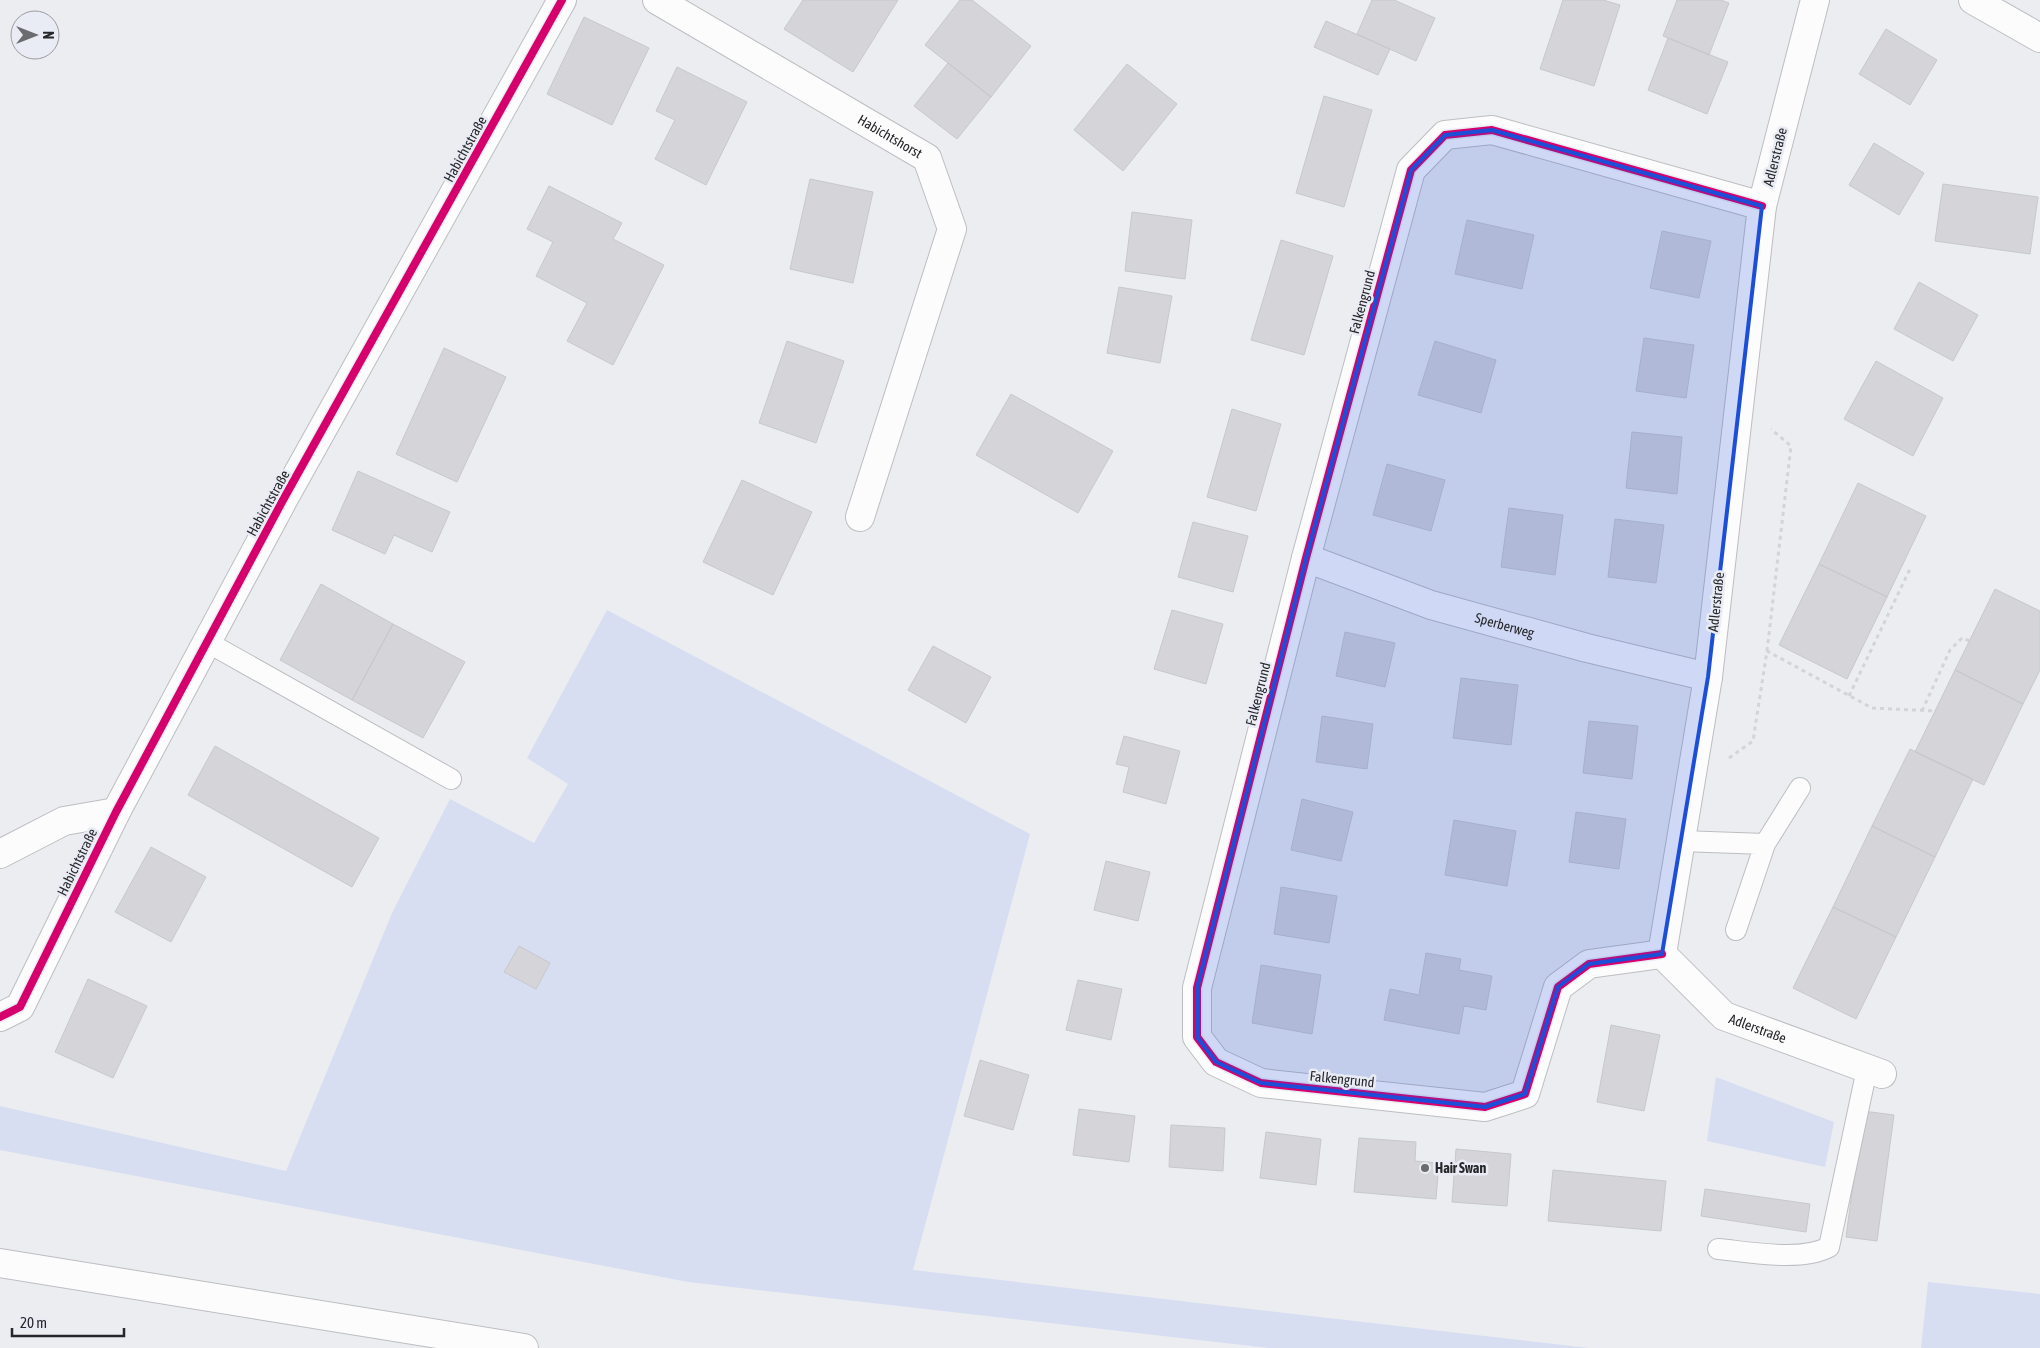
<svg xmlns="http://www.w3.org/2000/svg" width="2040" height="1348" viewBox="0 0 2040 1348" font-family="'Asap Condensed',sans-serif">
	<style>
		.green { fill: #d7def2 }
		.building { fill: #d5d5d9; stroke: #c7c8cb }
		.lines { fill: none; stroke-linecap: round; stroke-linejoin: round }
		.service-casing { stroke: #bdbec1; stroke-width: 22 }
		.minor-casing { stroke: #bdbec1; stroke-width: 30 }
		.motorway-casing { stroke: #bdbec1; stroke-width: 30 }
		.path { stroke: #d3d4d5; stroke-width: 3; stroke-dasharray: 4 4; stroke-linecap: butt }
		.service { stroke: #fcfcfd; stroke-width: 20 }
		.minor { stroke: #fcfcfd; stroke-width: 28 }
		.motorway { stroke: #fcfcfd; stroke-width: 28 }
		.cycleway-casing { stroke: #e9ecf4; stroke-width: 11 }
		.cycleway { stroke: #d6006c; stroke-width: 8 }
		.marked { fill: #1d4ed8; fill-opacity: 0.2; stroke: #1d4ed8; stroke-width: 4; stroke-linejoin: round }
		.poi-dot { fill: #6b6c70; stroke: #e9ecf4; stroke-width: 2 }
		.labels { text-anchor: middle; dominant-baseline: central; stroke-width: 5; stroke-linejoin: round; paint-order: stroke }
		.street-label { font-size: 14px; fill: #26272a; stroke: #e9ecf4 }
		.poi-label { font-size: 14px; font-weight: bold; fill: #26272a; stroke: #e9ecf4; text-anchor: start }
	</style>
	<rect width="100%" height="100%" fill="#ecedf1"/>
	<path class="green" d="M607 610 1030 834 913 1270 1589 1348H1269L688 1282 0 1150V1106L286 1171 392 913 450 799 534 843 568 784 527 758Z
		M1716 1077 1834 1122 1825 1167 1707 1141Z
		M1928 1282 2040 1294V1348H1921Z"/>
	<path class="building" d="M803 0H898L853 72 784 29Z
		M960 0H972L1031 46 991 97 925 45Z
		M1372 0H1394L1435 18 1416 61 1357 34Z
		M1563 0H1603L1620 5 1594 86 1540 69Z
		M1677 0H1721L1729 3 1709 55 1663 36Z
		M584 17 649 48 612 125 547 94Z
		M1326 21 1390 49 1378 75 1314 47Z
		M1886 29 1937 60 1910 105 1859 74Z
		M1668 38 1728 62 1707 114 1648 90Z
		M948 63 991 97 957 139 914 106Z
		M1127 64 1177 104 1123 171 1074 130Z
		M677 67 747 102 706 185 655 159 675 120 656 111Z
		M1324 96 1372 110 1344 207 1296 193Z
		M1874 143 1924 173 1899 215 1849 185Z
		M810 179 873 192 853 283 790 269Z
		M1943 184 2038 197 2030 254 1935 241Z
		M549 186 622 223 613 239 664 265 613 365 567 341 587 303 536 276 553 242 527 229Z
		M1132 212 1192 220 1185 279 1125 271Z
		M1467 220 1534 235 1522 289 1455 274Z
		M1662 231 1711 241 1699 298 1650 288Z
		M1281 240 1333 256 1304 355 1251 340Z
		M1919 282 1978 315 1953 361 1894 329Z
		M1119 287 1172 296 1160 363 1107 353Z
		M1644 338 1694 345 1686 398 1636 391Z
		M787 341 844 361 816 443 759 423Z
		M1435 341 1496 360 1481 413 1418 395Z
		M444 348 506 377 457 482 396 454Z
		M1876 361 1943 398 1913 456 1844 419Z
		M1011 394 1113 451 1078 513 976 455Z
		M1232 409 1281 424 1256 511 1207 497Z
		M1632 432 1682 437 1677 494 1626 488Z
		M1387 464 1445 480 1431 531 1373 515Z
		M358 471 450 512 432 552 394 535 385 554 332 530Z
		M742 480 812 512 773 595 703 562Z
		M1858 483 1926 516 1887 597 1819 564Z
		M1509 508 1563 515 1555 575 1501 567Z
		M1615 519 1664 525 1656 583 1608 577Z
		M1193 522 1248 536 1233 592 1178 577Z
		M1819 564 1887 597 1847 679 1779 645Z
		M321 584 393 624 352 700 280 660Z
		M1995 589 2040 611V670L2023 704 1955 670Z
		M1172 610 1223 624 1206 684 1154 669Z
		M393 624 465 662 423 738 352 700Z
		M1345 632 1395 643 1385 687 1336 676Z
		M933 646 991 677 966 723 908 690Z
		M1955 670 2023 704 1984 785 1915 752Z
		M1461 678 1518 685 1511 745 1453 738Z
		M1322 716 1373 724 1367 769 1316 762Z
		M1589 721 1638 726 1632 779 1583 773Z
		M1124 736 1180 751 1166 804 1123 792 1129 767 1116 764Z
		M215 746 379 838 352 887 188 795Z
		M1910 749 1973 779 1935 857 1872 826Z
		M1302 799 1353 812 1341 861 1291 850Z
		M1576 812 1626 819 1619 869 1569 862Z
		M1454 820 1516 831 1507 886 1445 875Z
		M1872 826 1935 857 1896 937 1833 907Z
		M151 847 206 877 171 942 115 912Z
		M1106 861 1150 872 1138 921 1094 910Z
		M1281 887 1337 896 1329 943 1274 934Z
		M1833 907 1896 937 1856 1019 1793 988Z
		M519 946 550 963 536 989 504 972Z
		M1426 953 1461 959 1459 970 1492 976 1486 1010 1464 1006 1459 1034 1384 1020 1390 989 1419 995Z
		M1261 965 1321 975 1312 1034 1252 1023Z
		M88 979 147 1006 113 1078 55 1052Z
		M1078 980 1122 989 1111 1040 1066 1030Z
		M1611 1025 1660 1035 1644 1111 1597 1102Z
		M980 1060 1029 1075 1013 1130 964 1116Z
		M1079 1109 1135 1116 1129 1162 1073 1155Z
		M1863 1111 1894 1115 1877 1241 1846 1237Z
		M1171 1125 1225 1128 1223 1171 1169 1167Z
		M1266 1132 1321 1139 1316 1185 1260 1178Z
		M1359 1138 1416 1142 1415 1161 1439 1163 1436 1199 1354 1192Z
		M1456 1149 1511 1154 1507 1206 1452 1202Z
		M1553 1170 1666 1181 1661 1231 1548 1221Z
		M1705 1189 1810 1204 1806 1232 1701 1216Z"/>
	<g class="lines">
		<defs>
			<path id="service" d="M207 642 451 779
				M1681 841 1765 844 1800 788
				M1736 930 1765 844
				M1718 1249C1750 1252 1801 1262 1829 1247L1867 1069"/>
			<g id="minor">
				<path id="s1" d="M657 0 927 158 952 229 860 517"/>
				<path id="s2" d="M1815 0 1762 206 1708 677 1662 954 1724 1016 1882 1074"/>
				<path d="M1973 0 2040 38"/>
				<path id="s3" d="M1306 558 1431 605 1587 648 1708 677"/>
				<path d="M0 854 64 821 116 812"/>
				<path d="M1662 954 1589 964 1558 987 1525 1094 1485 1107 1261 1083 1216 1062 1197 1037V988L1306 558 1411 170 1445 135 1492 130 1762 206"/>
				<path d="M0 1017 20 1007 116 812 283 500 562 0"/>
			</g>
			<path id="motorway" d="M0 1263 524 1348"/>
		</defs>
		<use href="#service" class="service-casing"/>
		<use href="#minor" class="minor-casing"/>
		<use href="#motorway" class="motorway-casing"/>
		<path class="path" d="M1767 651 1791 446 1771 429
			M1849 696 1910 569
			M1922 711 1950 650 1962 638 1970 641
			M1729 758 1753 741 1767 651 1872 708 1935 711"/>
		<use href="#service" class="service"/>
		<use href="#minor" class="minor"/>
		<use href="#motorway" class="motorway"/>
		<defs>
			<path id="cycleway" d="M1662 954 1589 964 1558 987 1525 1094 1485 1107 1261 1083 1216 1062 1197 1037V988L1306 558 1411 170 1445 135 1492 130 1762 206
				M0 1017 20 1007 116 812 283 500 562 0"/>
		</defs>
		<use href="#cycleway" class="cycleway-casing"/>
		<use href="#cycleway" class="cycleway"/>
	</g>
	<path class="marked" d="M1492 130 1762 206 1708 677 1662 954 1589 964 1558 987 1525 1094 1485 1107 1261 1083 1216 1062 1197 1037V988L1306 558 1411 170 1445 135Z"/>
	<circle class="poi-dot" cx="1425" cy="1168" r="5"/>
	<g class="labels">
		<g class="street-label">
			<text stroke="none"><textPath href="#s1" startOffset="270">Habichtshorst</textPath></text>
			<text transform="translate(465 149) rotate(-61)">Habichtstraße</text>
			<text transform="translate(1775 157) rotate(-76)">Adlerstraße</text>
			<text transform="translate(1362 302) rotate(-75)">Falkengrund</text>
			<text transform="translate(268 503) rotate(-61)">Habichtstraße</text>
			<text transform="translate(1716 602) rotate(-84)">Adlerstraße</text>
			<text stroke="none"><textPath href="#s3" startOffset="210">Sperberweg</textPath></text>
			<text transform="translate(1258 694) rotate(-76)">Falkengrund</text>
			<text transform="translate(77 862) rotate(-64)">Habichtstraße</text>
			<text stroke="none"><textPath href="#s2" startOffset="1091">Adlerstraße</textPath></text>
			<text transform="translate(1342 1079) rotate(6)">Falkengrund</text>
		</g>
		<g class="poi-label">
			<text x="1435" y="1168">Hair Swan</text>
		</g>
	</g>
	<g transform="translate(35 35) rotate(90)"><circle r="24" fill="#e9ecf4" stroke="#9b9da3"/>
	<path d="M0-4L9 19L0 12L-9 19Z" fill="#6b6c70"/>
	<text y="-8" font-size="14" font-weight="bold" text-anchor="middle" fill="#26272a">N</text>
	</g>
	<path d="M12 1328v8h112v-8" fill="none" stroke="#26272a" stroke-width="2.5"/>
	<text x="20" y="1328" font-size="15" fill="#26272a" stroke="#e9ecf4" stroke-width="4" paint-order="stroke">20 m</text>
</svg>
